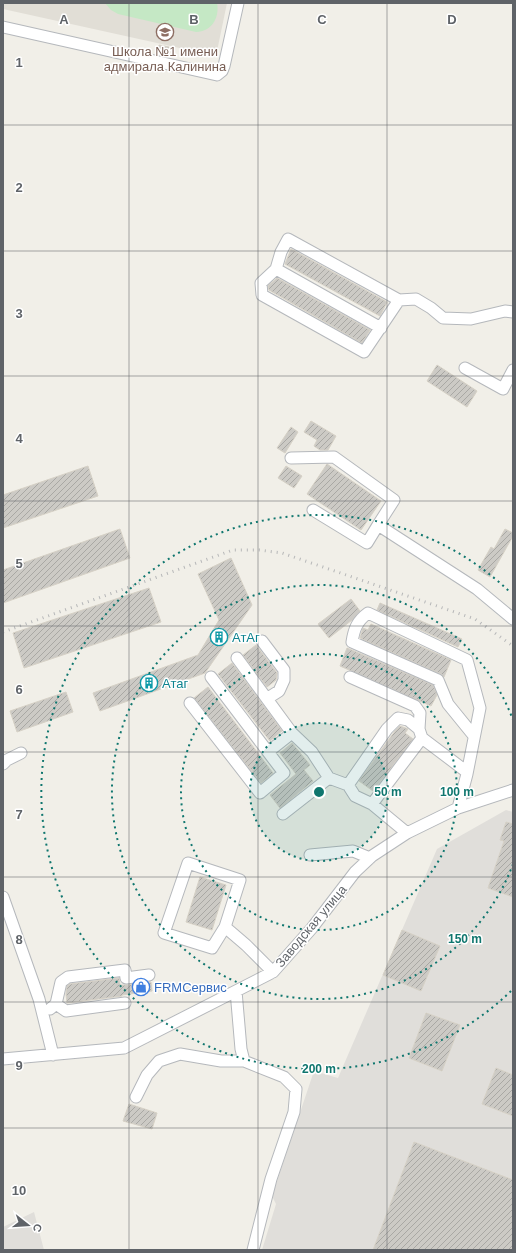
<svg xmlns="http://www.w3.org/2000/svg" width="516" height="1253" viewBox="0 0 516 1253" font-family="Helvetica,sans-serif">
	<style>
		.industrial { fill: #e0deda }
		.education { fill: #e1ded6 }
		.green { fill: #c5e8c5 }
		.building { fill: url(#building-hatch); stroke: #d6d1c6 }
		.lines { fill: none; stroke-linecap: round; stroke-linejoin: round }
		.minor-casing { stroke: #b5b8bc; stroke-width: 13 }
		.minor { stroke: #fff; stroke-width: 11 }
		.rail { stroke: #b6b7b8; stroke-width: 3; stroke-dasharray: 1 5; stroke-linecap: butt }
		.grid { fill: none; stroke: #5f6368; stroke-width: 1; stroke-opacity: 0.55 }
		.ring { fill: none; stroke: #0f766e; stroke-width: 2; stroke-dasharray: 2 4 }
		.labels { text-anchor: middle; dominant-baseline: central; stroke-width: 3; stroke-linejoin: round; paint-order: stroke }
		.education-label { font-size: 13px; fill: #785e54; stroke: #fff }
		.culture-label { font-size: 13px; fill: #0d838f; stroke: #fff; text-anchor: start }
		.street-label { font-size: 13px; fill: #5f6368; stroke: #fff }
		.shop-label { font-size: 13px; fill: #366cbe; stroke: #fff; text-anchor: start }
		.grid-label { font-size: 13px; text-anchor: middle; font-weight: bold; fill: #5f6368; stroke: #fff; stroke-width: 3; stroke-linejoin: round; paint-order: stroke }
		.centre { fill: #0f766e; stroke: #fff; stroke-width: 2 }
		.ring-label { font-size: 12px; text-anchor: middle; font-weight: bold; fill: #0f766e; stroke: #fff; stroke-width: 3; stroke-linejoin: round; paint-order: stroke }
	</style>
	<defs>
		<pattern id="building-hatch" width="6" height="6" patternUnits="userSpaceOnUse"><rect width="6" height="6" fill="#cccac5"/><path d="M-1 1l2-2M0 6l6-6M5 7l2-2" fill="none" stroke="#a9a8a4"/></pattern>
	</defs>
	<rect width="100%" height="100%" fill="#f1efe8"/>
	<path class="industrial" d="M506 810 513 812V1250H262L276 1204 272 1196 314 1071 338 1078 437 849Z
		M34 1212 44 1250H3V1227Z"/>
	<path class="education" d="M3 3H227L216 56 3 9Z"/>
	<path class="green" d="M105 3H217C220 18 211 32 196 32L118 14 111 10Z"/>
	<path class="building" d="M159 45 169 47 167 55 157 52Z
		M291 249 387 302 380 316 285 264Z
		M277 278 370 330 362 343 269 290 268 286Z
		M437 365 477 391 467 407 427 381Z
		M311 421 336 436 328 450H320L314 446 317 440 304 432Z
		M291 427 298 432 285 453 277 448Z
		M327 464 381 501 361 530 307 494Z
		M88 466 98 496 3 528V495Z
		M286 466 302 476 294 488 278 478Z
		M120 529 130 558 3 603V570Z
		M505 529 513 533V536L490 577 478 570 491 547 494 549Z
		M231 558 252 605 205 673 100 711 93 693 198 655 219 620 198 574Z
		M149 588 161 622 24 668 13 633Z
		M351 599 360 611 352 620 329 638 318 624Z
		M380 603 462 639 458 647 377 610Z
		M371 624 451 660 444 677 441 674 360 638 363 628 368 630Z
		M256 645 277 673 276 680 267 687 243 655Z
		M347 648 433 685 437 695 431 706 340 666Z
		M232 663 282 731 270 741 218 674Z
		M208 687 273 773 261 783 194 698Z
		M66 692 73 712 17 732 10 711Z
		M400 726 408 729 405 733 413 739 373 791 359 781 395 731Z
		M292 743 310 765 304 770 313 781 280 808 270 795 296 774 280 753Z
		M506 822 513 824V897L488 888 504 841 500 840Z
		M200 877 226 885 212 930 186 922Z
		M402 930 440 946 421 991 383 975Z
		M119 978 120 985H127L151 982 152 991 122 995V996L67 1003 66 994 67 986 70 984Z
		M426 1013 460 1025 442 1071 409 1058Z
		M496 1068 513 1075V1116L482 1104Z
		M129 1104 157 1113 152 1129 123 1121Z
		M414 1142 513 1180V1250H373Z"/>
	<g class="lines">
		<defs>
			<path id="minor" d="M3 27 217 75 222 71 224 66 238 3
				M276 269 381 328
				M399 300 364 352 262 295 261 283 276 269 281 252 288 239 399 300 416 299 431 308 443 318 471 319 505 311 513 312
				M465 368 503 389 513 370
				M291 458 334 457 394 500 378 525
				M313 510 367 543 378 525 477 589 513 619
				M262 641 284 670V680L279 691 268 698
				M237 658 292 733
				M211 677 268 752
				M350 677 415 706 420 713 419 729 422 738 467 772
				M190 703 260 793 284 773 268 752 292 733 312 752 329 778 348 785
				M419 729 408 720 398 718 387 729 348 785 355 796 372 804 422 738
				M3 764 7 760 21 753
				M372 804 407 833
				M458 808 467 774 480 708 467 660 368 613C357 621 354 629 352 642L438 680 448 704 474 736
				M283 814 329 778
				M310 855 353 851 370 858
				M3 897 39 999 53 1055
				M225 927 212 948 164 933 188 863 240 880 225 927 246 945 273 972
				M236 991 241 1049 244 1061 284 1077 296 1089 294 1112 271 1179 253 1250
				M56 1004 61 982 68 977 125 970 126 978 149 975
				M50 1009 56 1004 66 1011 125 1003
				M3 1059 124 1048 236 991 273 972 312 928 355 872 372 856 407 833 458 808 513 790
				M136 1097 147 1075 159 1061 180 1054 221 1061H244"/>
		</defs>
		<use href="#minor" class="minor-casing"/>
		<use href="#minor" class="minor"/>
		<path class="rail" d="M3 632 233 550H259L282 553 475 619 513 646"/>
	</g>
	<path class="grid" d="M129 3V1250M258 3V1250M387 3V1250M3 125H513M3 251H513M3 376H513M3 501H513M3 626H513M3 752H513M3 877H513M3 1002H513M3 1128H513"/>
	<circle cx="319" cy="792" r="69" fill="#0f766e" fill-opacity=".12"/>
	<g class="ring">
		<circle cx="319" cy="792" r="69"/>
		<circle cx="319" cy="792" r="138"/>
		<path d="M513 864A207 207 0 1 1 513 720"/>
		<path d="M511 991A277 277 0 1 1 511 593"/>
	</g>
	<defs>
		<symbol id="school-ring" viewBox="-11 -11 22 22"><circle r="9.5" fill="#fff" stroke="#8d6e63" stroke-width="1.5"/><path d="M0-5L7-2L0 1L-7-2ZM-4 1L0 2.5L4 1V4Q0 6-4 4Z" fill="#8d6e63"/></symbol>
		<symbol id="building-ring" viewBox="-11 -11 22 22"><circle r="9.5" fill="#fff" stroke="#0f9aa8" stroke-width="1.5"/><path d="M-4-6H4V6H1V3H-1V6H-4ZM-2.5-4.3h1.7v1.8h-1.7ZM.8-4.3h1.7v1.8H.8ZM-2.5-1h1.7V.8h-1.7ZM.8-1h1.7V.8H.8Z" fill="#0f9aa8"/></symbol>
		<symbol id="shop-ring" viewBox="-11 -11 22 22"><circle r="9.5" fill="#fff" stroke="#3f7fe0" stroke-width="1.5"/><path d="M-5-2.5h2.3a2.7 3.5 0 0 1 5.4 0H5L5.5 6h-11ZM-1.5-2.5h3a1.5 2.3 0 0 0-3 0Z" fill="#3f7fe0"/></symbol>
	</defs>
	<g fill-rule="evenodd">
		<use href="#school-ring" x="155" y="22" width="20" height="20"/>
		<use href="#building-ring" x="209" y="627" width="20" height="20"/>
		<use href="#building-ring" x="139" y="673" width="20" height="20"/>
		<use href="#shop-ring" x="131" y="977" width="20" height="20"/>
	</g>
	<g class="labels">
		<g class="education-label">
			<text x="165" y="51">Школа №1 имени<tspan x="165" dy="15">адмирала Калинина</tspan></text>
		</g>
		<g class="culture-label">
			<text x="232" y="637">АтАг</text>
			<text x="162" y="683">Атаг</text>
		</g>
		<g class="street-label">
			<text transform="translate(311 926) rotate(-50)">Заводская улица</text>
		</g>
		<g class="shop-label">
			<text x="154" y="987">FRMСервис</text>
		</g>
	</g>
	<g class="grid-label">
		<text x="64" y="24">A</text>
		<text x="194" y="24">B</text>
		<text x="322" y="24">C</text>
		<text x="452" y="24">D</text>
		<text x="19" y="67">1</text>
		<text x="19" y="192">2</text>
		<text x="19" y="318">3</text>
		<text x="19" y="443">4</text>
		<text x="19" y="568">5</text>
		<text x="19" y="694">6</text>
		<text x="19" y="819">7</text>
		<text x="19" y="944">8</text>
		<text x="19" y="1070">9</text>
		<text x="19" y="1195">10</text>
	</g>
	<circle cx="319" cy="792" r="6" class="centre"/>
	<g class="ring-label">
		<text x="388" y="796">50 m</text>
		<text x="457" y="796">100 m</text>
		<text x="465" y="943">150 m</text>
		<text x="319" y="1073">200 m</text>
	</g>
	<rect width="516" height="1253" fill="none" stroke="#5f6368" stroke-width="8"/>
	<g transform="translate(28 1225) rotate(107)" stroke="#ffffff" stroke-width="3" paint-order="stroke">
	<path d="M0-3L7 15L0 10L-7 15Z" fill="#5f6368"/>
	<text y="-6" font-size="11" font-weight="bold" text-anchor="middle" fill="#5f6368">С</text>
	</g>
</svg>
